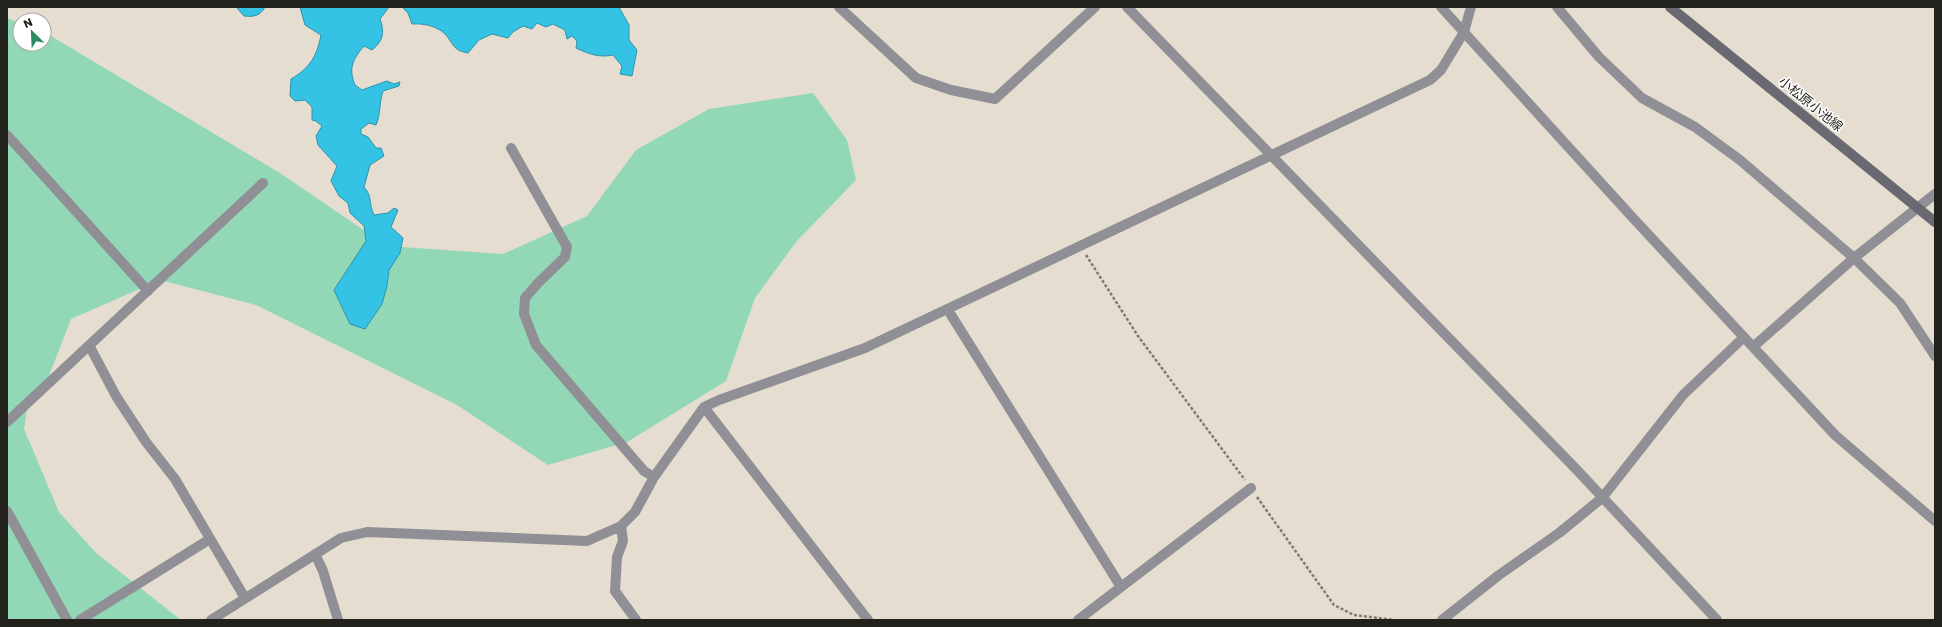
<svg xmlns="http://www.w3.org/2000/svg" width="1942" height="627" viewBox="0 0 1942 627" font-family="Poppins,'Noto Sans JP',sans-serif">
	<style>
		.green { fill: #93d8b6 }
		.water { fill: #35c3e5; stroke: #3092a9 }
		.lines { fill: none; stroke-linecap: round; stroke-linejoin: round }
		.path { stroke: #807b72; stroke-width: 2.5; stroke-dasharray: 3 2; stroke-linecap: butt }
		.minor { stroke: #8f8f95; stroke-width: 10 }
		.tertiary { stroke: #8f8f95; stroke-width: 10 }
		.secondary { stroke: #6a6972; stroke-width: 10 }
		.labels { text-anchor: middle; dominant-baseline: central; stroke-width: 3; stroke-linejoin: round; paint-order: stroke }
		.street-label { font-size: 13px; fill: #23211c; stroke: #fff }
	</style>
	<rect width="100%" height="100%" fill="#e4ddd0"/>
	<path class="green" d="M7 18 20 23V44H44V33H46L280 173 387 246 503 254 587 216 636 150 709 109 813 93 847 140 856 180 796 242 755 298 726 381 627 442 548 465 457 405 256 305 160 280 71 319 45 386 28 403 24 429 59 512 96 553 181 620H7Z"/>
	<path class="water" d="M236 7H265C260 16 254 17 244 16Z
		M300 7H389L380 19C385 33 383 41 372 50L364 46C353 59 348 68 355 85L362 90 387 81 394 84 400 82 399 86 383 91C379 102 381 114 376 125L369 123 361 129V134L368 137 376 148H381L384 156 370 165 364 187C373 197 368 203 374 215L388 213 394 208 398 210 391 227 403 238 400 253 389 270 387 286 382 304 365 329 350 324 334 290 366 241 364 226 350 213 348 203 339 196 331 181 337 166 318 145 316 136 322 126 316 121 312 120V107L305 100 295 101 290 96 291 79C310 68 317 56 321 35L305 25Z
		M402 7H619L629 25V40L637 50 632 76 620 74 622 66 613 55C599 58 589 54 576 48L577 41 572 36 567 39 565 30 553 24 546 27 537 23 532 29 523 26 513 32 508 38 492 34 479 40 468 53C452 50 454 44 445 34 437 26 423 23 412 24L408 13Z"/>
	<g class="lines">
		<path class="path" d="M1086 255 1138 336 1245 480
			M1257 497 1334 605 1354 615 1394 620"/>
		<path class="minor" d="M839 7 916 78 951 90 995 99 1095 7
			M1127 7 1577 470 1717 620
			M1441 7 1633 218 1835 435 1935 521
			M1557 7 1599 57 1642 98 1695 127 1740 160 1854 258 1900 303 1935 356
			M7 135 148 291
			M511 148 567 247 565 257 538 283 525 298 524 314 536 345 644 471 654 477
			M948 310 1121 587 1078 620
			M90 347 116 396 146 442 175 479 245 598
			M1753 347 1854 258 1935 194
			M704 407 868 620
			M7 422 263 183
			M7 511 67 620
			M621 526 623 541 617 557 615 591 636 620
			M315 554 323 571 338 620
			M1121 587 1251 488
			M80 620 210 539
			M211 620 341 538 367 532 587 541 621 526 635 512 654 477 704 407 719 400 865 348 1430 80 1441 70 1464 32
			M1442 620 1499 575 1559 533 1602 498 1683 395 1744 337"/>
		<path class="tertiary" d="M1464 32 1471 7"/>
		<path class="secondary" d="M1670 7 1935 222"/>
	</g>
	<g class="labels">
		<g class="street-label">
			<text transform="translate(1811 104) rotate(39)">小松原小池線</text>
		</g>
	</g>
	<rect width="1942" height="627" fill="none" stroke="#23211c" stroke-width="16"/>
	<g transform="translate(32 32) rotate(336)"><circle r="19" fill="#ffffff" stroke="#a7a6a4"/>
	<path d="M0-3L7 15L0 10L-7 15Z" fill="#2a8b63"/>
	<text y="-6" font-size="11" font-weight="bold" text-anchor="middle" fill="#23211c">N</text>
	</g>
</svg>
